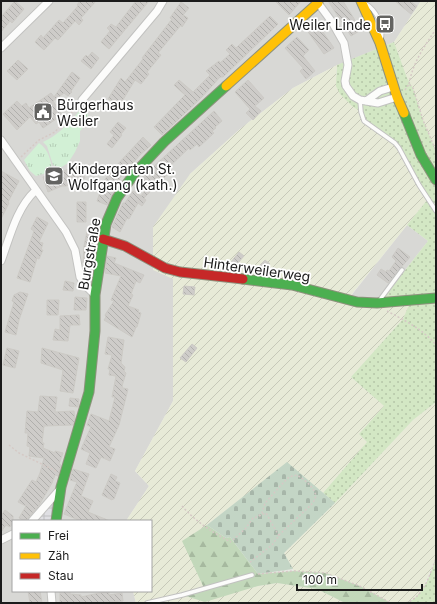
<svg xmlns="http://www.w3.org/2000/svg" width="437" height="604" viewBox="0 0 437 604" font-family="Inter,sans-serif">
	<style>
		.residential { fill: #d8d8d5 }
		.farmland { fill: url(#farmland-furrows) }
		.grass { fill: url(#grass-dots) }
		.forest { fill: url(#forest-firs) }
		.cemetery { fill: url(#cemetery-stones) }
		.park { fill: url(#park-tufts) }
		.plaza { fill: url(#plaza-grid) }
		.building { fill: url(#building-back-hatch); stroke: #cccac5 }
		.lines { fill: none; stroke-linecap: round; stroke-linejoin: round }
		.lane-casing { stroke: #c2c2c0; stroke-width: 5.5 }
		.street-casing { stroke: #c2c2c0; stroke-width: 9 }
		.fast-casing { stroke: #8e927d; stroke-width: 11 }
		.slow-casing { stroke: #8e927d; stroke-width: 11 }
		.jam-casing { stroke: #8e927d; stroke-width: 11 }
		.path { stroke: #d5c9c5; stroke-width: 1.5; stroke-dasharray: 2 2; stroke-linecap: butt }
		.lane { stroke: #fcfcfb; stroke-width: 3.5 }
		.street { stroke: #fcfcfb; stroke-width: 7 }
		.fast { stroke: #4caf50; stroke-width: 9 }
		.slow { stroke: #ffc107; stroke-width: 9 }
		.jam { stroke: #c62828; stroke-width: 9 }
		.labels { text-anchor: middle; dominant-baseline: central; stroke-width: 3.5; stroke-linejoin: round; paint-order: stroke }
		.poi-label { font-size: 14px; fill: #1b1b1b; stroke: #fff; text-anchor: start }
		.street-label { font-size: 14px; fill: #1b1b1b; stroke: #fff }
	</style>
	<defs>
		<pattern id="farmland-furrows" width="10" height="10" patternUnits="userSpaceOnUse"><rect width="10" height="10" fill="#e7ead7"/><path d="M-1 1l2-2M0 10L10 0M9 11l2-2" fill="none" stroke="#c6c8b8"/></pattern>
		<pattern id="grass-dots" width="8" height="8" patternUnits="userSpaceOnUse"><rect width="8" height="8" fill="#d3e7c4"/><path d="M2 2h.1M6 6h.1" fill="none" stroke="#b5c6a8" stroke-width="1.8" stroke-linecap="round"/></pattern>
		<pattern id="forest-firs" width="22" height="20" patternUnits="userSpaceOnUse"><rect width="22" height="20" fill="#c2d8ba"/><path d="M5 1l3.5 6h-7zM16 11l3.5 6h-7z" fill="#a6b99f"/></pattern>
		<pattern id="cemetery-stones" width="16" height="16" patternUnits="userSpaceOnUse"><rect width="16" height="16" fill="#c3d5c5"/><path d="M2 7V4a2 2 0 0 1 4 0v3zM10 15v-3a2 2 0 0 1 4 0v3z" fill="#a7b6a9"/></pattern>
		<pattern id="park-tufts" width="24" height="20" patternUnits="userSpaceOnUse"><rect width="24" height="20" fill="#d2f0d5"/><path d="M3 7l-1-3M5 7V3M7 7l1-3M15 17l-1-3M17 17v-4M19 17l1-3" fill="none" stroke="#b4cdb6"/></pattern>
		<pattern id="plaza-grid" width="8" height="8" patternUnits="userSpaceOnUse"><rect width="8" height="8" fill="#dfdfe3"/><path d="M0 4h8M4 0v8" fill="none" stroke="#bfbfc2"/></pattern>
		<pattern id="building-back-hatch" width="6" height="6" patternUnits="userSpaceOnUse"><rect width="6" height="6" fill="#ceccc9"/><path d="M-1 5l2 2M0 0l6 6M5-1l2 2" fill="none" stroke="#b0afac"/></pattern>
	</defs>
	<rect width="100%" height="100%" fill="#e9e9e4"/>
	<path class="residential" d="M1 1H421L394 42 333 67 293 88 240 129 190 174 173 279V401L135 471 149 486 126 521H13V591H133L136 603H1Z
		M407 225 428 241 380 302 347 301Z"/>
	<path class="farmland" d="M421 1H436V151L423 120 413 88 409 84 394 42Z
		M337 65 336 75 361 112 395 143 428 199 347 300H412L403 319 351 377 384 406 359 434 367 442 323 493 287 463 207 525 183 541 234 592 258 586 277 583 317 589 345 603H136L133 591H151V521H126L149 486 135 471 173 401V279L153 270V227L190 174 240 129 293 88Z
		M436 402V558L421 592 412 601 406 603H391L362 587 326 573 294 571 284 553 335 503 413 420Z"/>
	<path class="grass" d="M394 42 407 78 413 88 423 120 436 151V402L413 420 335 503 323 493 367 442 359 434 384 406 351 377 403 319 411 300 380 302 428 241 407 225 428 199 399 148 364 121 361 112 352 106 340 94 336 86 337 65Z
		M436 558V603H406C424 597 430 574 436 558Z"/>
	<path class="forest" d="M207 525 226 538 230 537 258 574 294 571 326 573 362 587 391 603H345L317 589 277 583 258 586 205 602 182 595 204 588 182 541Z"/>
	<path class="cemetery" d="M287 462 335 503 284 553 293 569 258 574 230 537 226 538 207 525Z"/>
	<path class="park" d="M80 110 88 114 86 124 80 131V141L75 152 68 163 60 168 53 165 47 146 43 142C58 135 70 123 80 110Z
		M39 143C49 150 50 159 53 171L36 176 30 171 24 160Z"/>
	<path class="plaza" d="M55 497 52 521H38Z"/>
	<path class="building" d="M15 1 24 9 12 23 10 21 1 32V17Z
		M80 1H96L81 18 83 20 79 25 75 21 58 40 55 38 44 50 35 42 41 35 43 38 59 20 63 23 78 6 77 5Z
		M136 1H149L109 49 101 42 110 31 107 28 111 24 116 27Z
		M275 1H301L289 15Z
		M328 1H343L361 30 351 36Z
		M395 1H410L417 6 411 14Z
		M181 2 189 8 183 15 188 18 182 27 181 25 158 53 161 55 147 72 149 74 141 84 135 80 121 103 108 99 121 78 125 82 143 59 142 58 172 19 170 18Z
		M270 16 278 24 223 77H220L202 97 162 135 154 127 185 95 174 85 179 80 193 92 210 75 206 71 219 61 220 63 230 54 226 50 232 44 236 48Z
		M316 22 334 48 324 54 306 29Z
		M297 37 309 50 303 56 315 71 306 79 300 71 303 68 285 48Z
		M92 52 99 58 91 69 81 61 86 55 88 57Z
		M18 60 28 69 17 80 7 71Z
		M72 72 80 78 71 91 72 92 68 96 64 93 53 101 62 115 43 128 39 122 36 124 30 117 17 130 3 114 17 101 22 106 26 103 29 108 51 93 54 97Z
		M248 80 264 98 255 106 261 111 253 120 246 113 250 109 235 92Z
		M214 111 222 121 215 127 216 128 212 131 214 133 199 147 197 144 190 150 189 148 167 169 170 172 144 198 146 200 142 206 138 203 129 219 127 218 120 232 112 227 123 203H125L133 191 141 196 148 187 140 179Z
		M118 122 126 128 121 134 122 135 112 148 107 144 114 135 110 132Z
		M143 137 151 145 140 155 119 179H120L107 205 97 201 104 181 115 165 116 166Z
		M80 164 85 178 66 186H62L48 192 43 177 52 174 56 173 57 174Z
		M1 171 19 181 8 202 9 203 1 219Z
		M77 202H86V222H77Z
		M37 217 48 223 39 242 43 243 41 250H43L39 259 37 258 30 282 17 278 34 231 31 229Z
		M88 227 95 228V232H97L92 246 94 247 93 264 83 263 84 246Z
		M398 248 410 257 388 283 377 275 381 269 386 272 387 270 389 271 396 261 392 257Z
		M239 252 244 256 231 271 227 267Z
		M107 256 116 258 114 263 144 275 140 283 136 281 131 294 133 295 128 306 139 310 138 312 141 313 137 327H136L132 337 104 320 106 317 105 315 114 301 111 300 121 276 105 273Z
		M265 260 270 264 260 274 256 269Z
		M65 281 74 283 73 291 63 290Z
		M184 286 195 287 194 295 183 294Z
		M20 292 28 294 19 320 16 335 5 332 14 302 12 301 14 295Z
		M75 297 87 298 86 310H74Z
		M47 300H59L58 315H47Z
		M79 315 80 325H70L68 341 53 340 55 329 60 330V316Z
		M108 337 124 340 121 363 125 367 124 371 126 373 122 386 123 388 128 389 119 425 109 447 115 449 110 461 101 457 96 468 86 464 90 453 81 449 91 427 87 425 91 414 109 421 115 397H112L116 376 109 375 110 369H108L112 355 105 354Z
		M192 344 197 348 186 362 180 358Z
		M7 348 19 351 15 368 3 365Z
		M42 348 79 358 73 393 60 391 63 370 41 363Z
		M40 396 57 397 55 412 74 411 75 420 73 425 44 426 42 443H44L43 448 55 453V451L63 453 59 464 61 465 58 476 55 475 52 483 38 507 28 518 27 521H25L19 518 26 506 18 502 32 480 36 482 40 473 44 458 29 456 30 447 27 446 28 433H25L27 411 38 412Z
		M70 398 79 399 78 407 69 406Z
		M73 469 89 474 81 496 93 501 88 512 110 521H81L64 514 77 482 70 480Z
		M111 474 117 477 115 481 120 483 114 499H113L112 500 102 495Z
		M5 510 13 516V523L10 527 6 525 1 532V516Z
		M28 591H40L42 603H30Z
		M60 591H70V594L81 595V597L99 593 109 592V595L122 593 123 601 96 603H60Z"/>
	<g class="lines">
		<defs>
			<path id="lane" d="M365 3C377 11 384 25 381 40
				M360 100 361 112 364 121 395 143 399 148 419 185 436 211
				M379 301 402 270
				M147 603 182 595 252 575"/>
			<path id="street" d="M318 3 332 22 344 43 348 65 345 81 346 86 353 96 360 100 378 103 397 97
				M1 48 49 1
				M82 100 157 11 163 1
				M366 101 380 91 393 87
				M1 140 66 232 75 250 80 277 86 286 95 295
				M1 261C10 237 16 209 35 191
				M32 521 61 488
				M1 540 13 534
				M51 591 52 603"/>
			<path id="fast" d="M404 113 421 155 436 180
				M243 279 292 285 357 302 377 303 436 298
				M56 521 61 487 89 392 95 331V295L106 224 117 198 134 174 164 142 226 86"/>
			<path id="slow" d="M361 1 380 43 397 97 404 113
				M226 86 318 3 316 1"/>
			<path id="jam" d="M103 239 125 246 165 268 180 272 243 279"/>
		</defs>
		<use href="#lane" class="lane-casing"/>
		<use href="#street" class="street-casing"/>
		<use href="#fast" class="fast-casing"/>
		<use href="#slow" class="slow-casing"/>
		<use href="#jam" class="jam-casing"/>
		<path class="path" d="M409 84C413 62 424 47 436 29
			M405 90 409 84 413 88 423 120 436 151
			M21 157 39 140 55 132 77 106
			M387 311C404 320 424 330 436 345
			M9 445 19 453 56 471
			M182 506C195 521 213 533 231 542
			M259 516 266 513 279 536
			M233 540 246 528 253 518 257 517 262 513 265 503 283 483 289 477 297 475C305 480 314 487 316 496L313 503 280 534 272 545 249 563
			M258 574 294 571 326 573 362 587 391 603
			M406 603C424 597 430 574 436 558"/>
		<use href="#lane" class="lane"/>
		<use href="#street" class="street"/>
		<use href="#fast" class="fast"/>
		<use href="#slow" class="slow"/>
		<use href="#jam" class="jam"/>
	</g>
	<defs>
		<symbol id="bus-square" viewBox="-11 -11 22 22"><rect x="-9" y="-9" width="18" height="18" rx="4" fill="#636361" stroke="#fff"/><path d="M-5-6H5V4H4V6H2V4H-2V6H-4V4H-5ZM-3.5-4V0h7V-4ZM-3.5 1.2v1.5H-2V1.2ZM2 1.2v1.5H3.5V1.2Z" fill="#fff"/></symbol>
		<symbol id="civic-square" viewBox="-11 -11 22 22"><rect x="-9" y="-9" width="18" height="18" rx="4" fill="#636361" stroke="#fff"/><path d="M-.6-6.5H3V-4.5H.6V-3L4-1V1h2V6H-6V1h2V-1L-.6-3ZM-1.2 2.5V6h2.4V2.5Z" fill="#fff"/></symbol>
		<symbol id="school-square" viewBox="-11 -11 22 22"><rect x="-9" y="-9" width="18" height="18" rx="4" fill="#636361" stroke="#fff"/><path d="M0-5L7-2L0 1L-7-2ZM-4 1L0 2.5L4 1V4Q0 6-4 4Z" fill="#fff"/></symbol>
	</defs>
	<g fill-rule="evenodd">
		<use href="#bus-square" x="374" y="13" width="22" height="22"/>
		<use href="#civic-square" x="32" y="101" width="22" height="22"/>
		<use href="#school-square" x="43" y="165" width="22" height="22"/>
	</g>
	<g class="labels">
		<g class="poi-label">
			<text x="371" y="24" text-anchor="end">Weiler Linde</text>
			<text x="57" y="104">Bürgerhaus<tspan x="57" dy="16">Weiler</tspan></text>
			<text x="68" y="168">Kindergarten St.<tspan x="68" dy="16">Wolfgang (kath.)</tspan></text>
		</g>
		<g class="street-label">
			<text transform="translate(89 254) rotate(-80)">Burgstraße</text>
			<text transform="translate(257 269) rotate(8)">Hinterweilerweg</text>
		</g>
	</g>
	<rect width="437" height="604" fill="none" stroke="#1b1b1b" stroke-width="4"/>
	<rect x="12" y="520" width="140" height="72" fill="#ffffff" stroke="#a4a4a4"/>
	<rect x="20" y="533" width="20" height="6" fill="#4caf50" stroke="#a4a4a4"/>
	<text x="48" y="540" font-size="12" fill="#1b1b1b">Frei</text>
	<rect x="20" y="553" width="20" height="6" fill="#ffc107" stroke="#a4a4a4"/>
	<text x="48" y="560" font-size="12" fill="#1b1b1b">Zäh</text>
	<rect x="20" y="573" width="20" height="6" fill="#c62828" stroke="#a4a4a4"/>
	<text x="48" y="580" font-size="12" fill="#1b1b1b">Stau</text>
	<path d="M297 584v6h125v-6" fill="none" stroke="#1b1b1b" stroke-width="2"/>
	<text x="303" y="584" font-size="12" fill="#1b1b1b" stroke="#ffffff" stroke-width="3" paint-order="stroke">100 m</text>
</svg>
